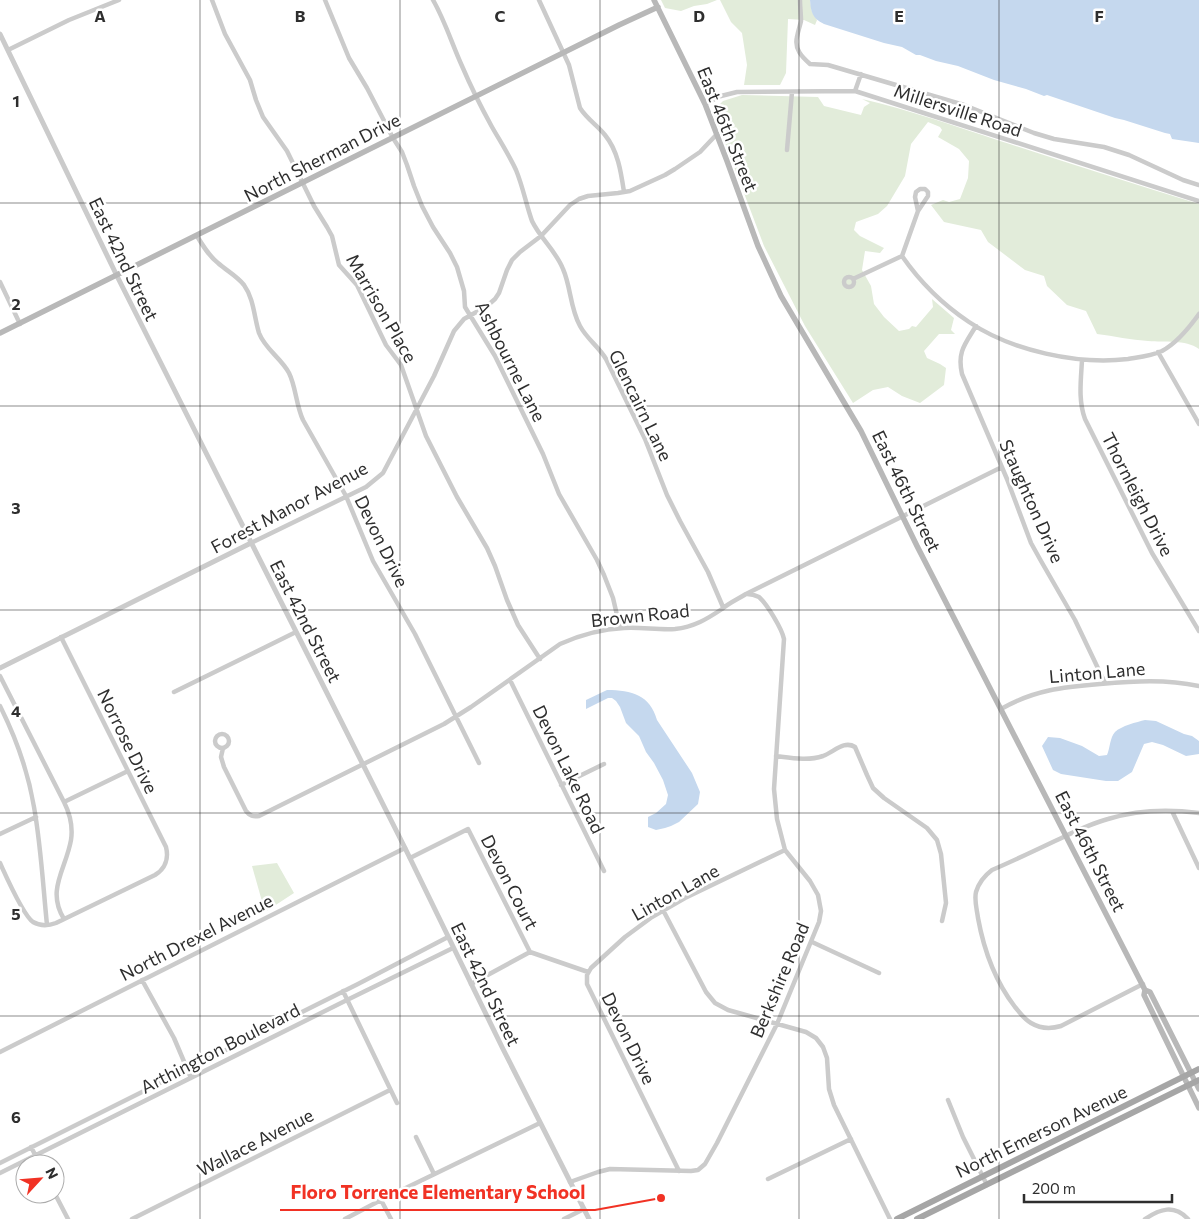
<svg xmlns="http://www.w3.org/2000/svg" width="1199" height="1219" viewBox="0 0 1199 1219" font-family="Commissioner,sans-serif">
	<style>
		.green { fill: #e2ecda }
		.water { fill: #c5d8ee }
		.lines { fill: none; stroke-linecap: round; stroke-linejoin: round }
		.minor { stroke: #cbcbcb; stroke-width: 4.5 }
		.tertiary { stroke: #cbcbcb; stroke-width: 5 }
		.secondary { stroke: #b8b8b8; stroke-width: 5.5 }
		.primary { stroke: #a6a6a6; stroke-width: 6 }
		.grid { fill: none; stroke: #2e2e2e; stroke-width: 1; stroke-opacity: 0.55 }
		.labels { text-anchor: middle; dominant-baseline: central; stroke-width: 5; stroke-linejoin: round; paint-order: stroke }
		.street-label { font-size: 18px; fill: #2e2e2e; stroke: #fff }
		.grid-label { font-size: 16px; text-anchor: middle; font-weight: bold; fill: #2e2e2e; stroke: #fff; stroke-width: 5; stroke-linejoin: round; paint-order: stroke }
		.leader { fill: none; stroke: #f13224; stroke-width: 2 }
		.callout-dot { fill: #f13224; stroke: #fff; stroke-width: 2 }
		.callout-label { font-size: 19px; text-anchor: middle; font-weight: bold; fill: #f13224; stroke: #fff; stroke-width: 5; stroke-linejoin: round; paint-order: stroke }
	</style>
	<rect width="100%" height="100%" fill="#fff"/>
	<path class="green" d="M661 0H717L707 4 694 6 681 11 665 8Z
		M720 0H810L812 12 817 20 815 25 804 20 788 19 786 73 780 85H744L747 65 742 33 731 22Z
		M742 95 818 97 824 106 861 115 864 107 870 103 862 99C909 110 955 126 1000 141 1066 162 1132 184 1199 204V349C1185 339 1165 343 1148 341 1131 340 1114 336 1097 334L1086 311 1067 305 1047 286 1044 276 1025 270 988 242 981 230 944 222 931 205 943 200 949 202 960 199 968 178 969 161 959 149 938 137 942 130 940 127 928 122 911 144 905 176 887 206 878 214 856 222 854 230 860 236 884 248 880 253 865 251 862 270 871 286 874 304 884 317 899 331 909 329 912 326 916 327 933 307 932 299 954 318 951 330 955 334H939L924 351 927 358 940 364 946 368 944 385 920 403 902 396 888 387 873 390 853 403 805 326 764 246 713 111 723 101Z
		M277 863 294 893 265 912 252 866Z"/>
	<path class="water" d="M810 0H1199V143L1172 139 1170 134 1165 133 1124 120 1115 118 1047 95 1044 96 1026 89 994 80 958 66 936 61 920 55H916L902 47 884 43 824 24C812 18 811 12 810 0Z
		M607 690C632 690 650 695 657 720L692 773 700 792 698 804 679 822 671 826 665 828 656 830 648 827V817L656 813 666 804 668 795 663 780 654 763 646 752 639 736 626 723 620 707 616 701 612 698H608L586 709V700Z
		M1145 720 1156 721 1184 734 1192 736 1199 741V754L1186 756 1163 745 1152 742 1144 744 1132 772 1118 781H1106L1061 774 1053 770 1042 746 1048 737 1060 738 1082 746 1099 756 1107 755C1110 748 1110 737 1115 732 1121 726 1137 722 1145 720Z"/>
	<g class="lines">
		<path class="minor" d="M212 0 225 34 250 80 256 100 263 117 287 151 314 206 327 227 332 236 339 265 357 285 386 345 401 365 426 436 457 497 487 548 495 566 507 600 518 625 540 659
			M325 0 349 58 367 88 393 138 402 152 407 165 414 186 422 206 433 227 450 253 457 267 464 291 465 307 495 356 543 454 559 494 597 560 604 575 613 598 620 628
			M433 0C445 21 452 44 462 66 471 87 481 107 492 127 500 141 509 155 516 170 523 187 526 204 532 221 540 238 556 251 563 269 571 287 570 308 580 326 587 339 599 347 606 359L645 439 667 495 680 521 708 572 723 607
			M539 0 569 65 580 108C587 119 597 125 605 135 618 151 621 172 624 192
			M800 0C800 7 801 14 801 21 800 26 798 31 797 37 794 49 802 57 810 64L828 65 964 105 1034 133 1054 139 1104 147 1129 155 1183 180 1199 185
			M8 50 69 20 119 0
			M855 91 861 74
			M705 104 721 96 737 92 855 91 1199 201
			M787 150 792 92
			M920 189H925L928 192V196L918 211 915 197 916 192Z
			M197 236C203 246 209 256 218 263 227 271 237 276 244 285 254 299 254 317 259 333 265 349 281 358 289 373 296 387 296 405 303 420L346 496 373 561 415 634 479 763
			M902 256C920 282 942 304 969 322 1012 351 1078 365 1128 359 1140 357 1151 356 1162 351 1177 343 1189 328 1199 314
			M902 256 918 211
			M844 282a5 5 0 1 1 10 0a5 5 0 1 1-10 0Z
			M853 279 902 256
			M0 282 20 324
			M976 326C965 344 957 352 962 374L1007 479 1031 543 1041 561 1075 620 1105 683
			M1158 352 1199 424
			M1082 360C1081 380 1078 400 1085 419L1152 553 1199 631
			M251 543 366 487 383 473 434 376 454 331 464 319 487 306 495 299 499 293 507 270 512 260 520 252 541 236 570 205 579 199 588 196 618 193 630 191 665 175 675 169 700 152 717 134
			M0 676 64 802C70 814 73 827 71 840 66 869 46 890 64 919
			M510 680 604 871
			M174 692 296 632
			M0 706C16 738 28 771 34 807 41 846 43 886 47 925
			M1001 709C1034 690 1063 687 1100 684 1134 681 1166 679 1199 686
			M215 741a7 7 0 1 1 14 0a7 7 0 1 1-14 0Z
			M223 748 221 757 224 767 246 811C250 816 253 817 259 816L444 724 471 707 560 644C580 635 601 629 624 628 641 627 658 630 675 629 694 627 707 619 722 609 729 603 738 599 746 594L1002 467
			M776 756C792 758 808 761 823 756 834 752 844 740 855 747L867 775 873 788 884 798 927 828 937 840 941 854 946 903 942 921
			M561 785 604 764
			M64 802 128 771
			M1172 811 1199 868
			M0 834 36 817
			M410 858 468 829 530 952
			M0 863C6 876 23 915 33 922 40 926 48 926 56 923L155 875C165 869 169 859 166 847L61 637
			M663 910 706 992 715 1003 728 1010 806 1032 816 1038 823 1047 827 1058 829 1089 834 1105 890 1219
			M812 942 879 973
			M530 952 588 972
			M142 980 174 1038 191 1078
			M471 984 530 952
			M1143 984 1061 1026C1051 1029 1041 1029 1031 1023 1024 1019 1020 1013 1015 1007 995 981 984 951 978 918 977 910 974 900 976 892 979 882 984 876 992 870 1013 861 1034 851 1055 841 1072 833 1089 824 1108 819 1137 810 1169 809 1199 813
			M343 991 397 1103
			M0 1052 405 848
			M948 1100 963 1137 987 1185
			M416 1137 434 1174
			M31 1147 40 1164
			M0 1163 358 984 448 937
			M679 1171 587 984V975L591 968 625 937 652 917 685 898 785 850
			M0 1173 347 1000 453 948
			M768 1179 851 1139
			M570 1182 598 1172 610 1169 691 1171 698 1170 705 1164 717 1143 777 1024 819 922 821 911 818 895 810 881 785 850 777 819 774 789 784 639C782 629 767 604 759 597 755 595 751 594 747 594
			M55 1194 68 1219
			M381 1200 391 1219
			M132 1219 390 1090
			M345 1219 381 1200 540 1123
			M564 1219 584 1209
			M1145 1219C1160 1209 1174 1204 1188 1219"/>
		<path class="tertiary" d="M0 34 117 276 405 848 503 1049 589 1219
			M0 668 251 543"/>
		<path class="secondary" d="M654 0 705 104 727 161 758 246 781 296 861 431 917 546 1145 990 1150 992 1199 1089
			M0 333 619 25 658 7
			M1145 990 1144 995 1199 1108"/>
		<path class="primary" d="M897 1219 1199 1069
			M917 1219 1199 1080"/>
	</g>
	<path class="grid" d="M200 0V1219M400 0V1219M600 0V1219M799 0V1219M999 0V1219M0 203H1199M0 406H1199M0 610H1199M0 813H1199M0 1016H1199"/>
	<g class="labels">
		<g class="street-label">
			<text transform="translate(958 110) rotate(18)">Millersville Road</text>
			<text transform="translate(728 129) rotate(68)">East 46th Street</text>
			<text transform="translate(322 157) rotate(-27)">North Sherman Drive</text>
			<text transform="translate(124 259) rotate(64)">East 42nd Street</text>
			<text transform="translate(382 308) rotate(60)">Marrison Place</text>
			<text transform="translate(511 361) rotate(63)">Ashbourne Lane</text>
			<text transform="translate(641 405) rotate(64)">Glencairn Lane</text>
			<text transform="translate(907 491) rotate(64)">East 46th Street</text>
			<text transform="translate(1138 494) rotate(63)">Thornleigh Drive</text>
			<text transform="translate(1032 501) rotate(66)">Staughton Drive</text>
			<text transform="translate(289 507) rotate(-28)">Forest Manor Avenue</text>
			<text transform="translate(382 541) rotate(64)">Devon Drive</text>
			<text transform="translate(640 615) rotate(-6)">Brown Road</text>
			<text transform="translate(306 621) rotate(63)">East 42nd Street</text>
			<text transform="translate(1097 672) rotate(-5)">Linton Lane</text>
			<text transform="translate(128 741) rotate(64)">Norrose Drive</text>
			<text transform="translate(569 769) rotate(64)">Devon Lake Road</text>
			<text transform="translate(1091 851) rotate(63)">East 46th Street</text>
			<text transform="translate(510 882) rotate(63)">Devon Court</text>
			<text transform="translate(675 892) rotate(-29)">Linton Lane</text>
			<text transform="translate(196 937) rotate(-27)">North Drexel Avenue</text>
			<text transform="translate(779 980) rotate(-67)">Berkshire Road</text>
			<text transform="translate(486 984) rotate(64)">East 42nd Street</text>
			<text transform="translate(629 1038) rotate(64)">Devon Drive</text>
			<text transform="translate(220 1048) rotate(-27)">Arthington Boulevard</text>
			<text transform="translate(1041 1131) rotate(-26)">North Emerson Avenue</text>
			<text transform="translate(255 1142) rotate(-27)">Wallace Avenue</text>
		</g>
	</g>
	<g class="grid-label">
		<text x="100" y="22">A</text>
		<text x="300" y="22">B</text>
		<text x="500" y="22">C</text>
		<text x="699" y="22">D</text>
		<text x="899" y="22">E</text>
		<text x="1099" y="22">F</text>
		<text x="16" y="107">1</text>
		<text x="16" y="310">2</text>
		<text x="16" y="514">3</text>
		<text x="16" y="717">4</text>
		<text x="16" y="920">5</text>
		<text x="16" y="1123">6</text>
	</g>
	<path class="leader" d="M661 1198L595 1210H280"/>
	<circle class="callout-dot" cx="661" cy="1198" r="5"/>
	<g class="callout-label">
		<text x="438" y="1199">Floro Torrence Elementary School</text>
	</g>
	<g transform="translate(40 1179) rotate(64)"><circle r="24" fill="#ffffff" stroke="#ababab"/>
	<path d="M0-4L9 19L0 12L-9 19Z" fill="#f13224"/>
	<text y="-8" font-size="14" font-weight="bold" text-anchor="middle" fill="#2e2e2e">N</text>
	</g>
	<path d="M1024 1194v8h148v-8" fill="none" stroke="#2e2e2e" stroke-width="2.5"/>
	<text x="1032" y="1194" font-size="15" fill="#2e2e2e" stroke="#ffffff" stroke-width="4" paint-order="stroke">200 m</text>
</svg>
